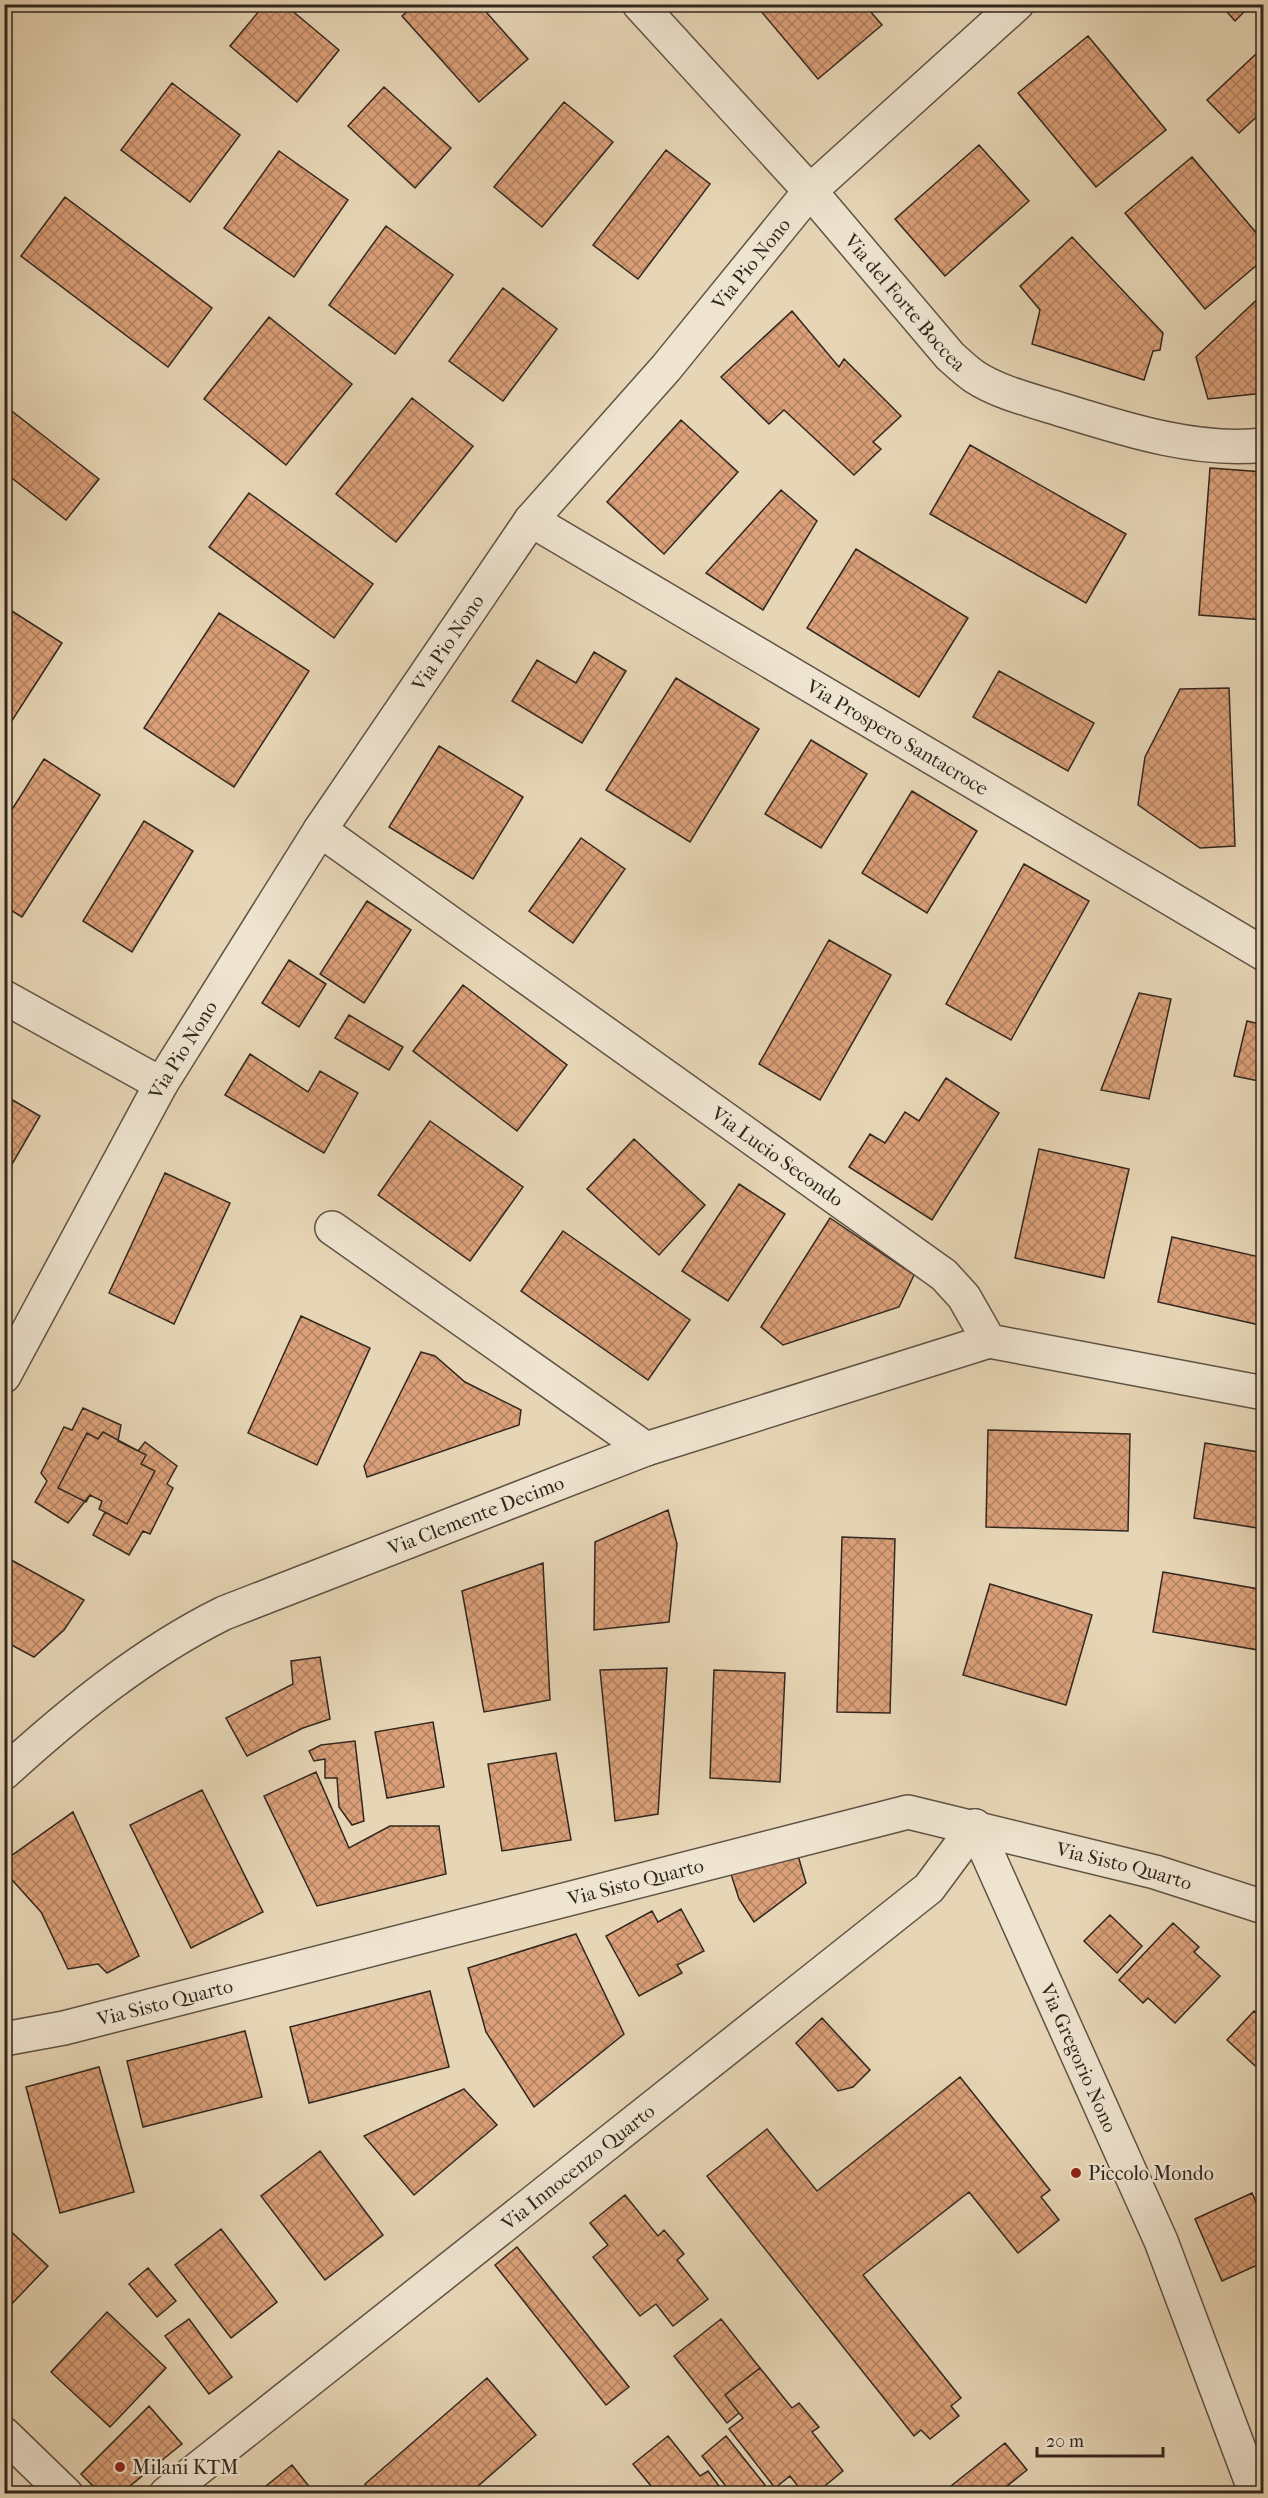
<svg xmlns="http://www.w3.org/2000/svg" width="1268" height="2498" viewBox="0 0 1268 2498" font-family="'IM FELL French Canon',serif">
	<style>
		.building { fill: url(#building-cross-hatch); stroke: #32271f; stroke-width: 1.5 }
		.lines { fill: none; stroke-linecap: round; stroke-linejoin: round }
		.street-casing { stroke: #5f5345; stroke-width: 36 }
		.street { stroke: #efe4d0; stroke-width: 33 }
		.poi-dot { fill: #8f2418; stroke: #efe4d0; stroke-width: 2 }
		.labels { text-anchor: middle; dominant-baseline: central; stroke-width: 4.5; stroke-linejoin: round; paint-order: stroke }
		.street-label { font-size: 20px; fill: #32271f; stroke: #efe4d0 }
		.poi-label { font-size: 20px; fill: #32271f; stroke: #efe4d0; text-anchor: start }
	</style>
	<defs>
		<pattern id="building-cross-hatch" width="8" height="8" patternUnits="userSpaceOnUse" patternTransform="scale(1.5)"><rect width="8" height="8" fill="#dba079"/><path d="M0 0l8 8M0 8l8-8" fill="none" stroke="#b28263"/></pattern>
	</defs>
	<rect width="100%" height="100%" fill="#e7d6b6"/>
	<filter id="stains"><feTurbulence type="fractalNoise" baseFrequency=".00333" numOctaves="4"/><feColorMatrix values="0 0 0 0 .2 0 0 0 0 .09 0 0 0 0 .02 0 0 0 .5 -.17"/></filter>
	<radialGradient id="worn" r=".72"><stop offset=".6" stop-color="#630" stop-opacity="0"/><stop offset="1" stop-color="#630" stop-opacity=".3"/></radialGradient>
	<path class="building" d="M265 4H284L339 50 297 102 230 46Z
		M415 4H479L528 59 479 102 402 16Z
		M755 4H864L882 25 818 79Z
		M1220 4H1252L1235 21Z
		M1088 36 1166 130 1096 187 1018 93Z
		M1256 54 1264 61V110L1239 133 1207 100Z
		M172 83 240 135 190 202 121 150Z
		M384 87 451 148 415 188 348 126Z
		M564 102 613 142 542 227 494 187Z
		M979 145 1029 201 945 276 895 219Z
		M666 150 710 184 638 279 593 245Z
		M279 151 348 200 294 277 224 228Z
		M1192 157 1264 242V259L1205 309 1125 213Z
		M65 197 212 308 168 367 21 256Z
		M386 226 453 275 395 354 329 305Z
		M1072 237 1163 333 1160 350 1153 351 1144 380 1032 344 1040 310 1020 286Z
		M503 288 557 329 503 401 449 361Z
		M1264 293V393L1208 399 1196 357Z
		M792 311 839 367 844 359 901 416 873 442 881 449 854 475 784 410 769 424 721 377Z
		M269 317 352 384 286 465 204 399Z
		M412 398 473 446 396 542 336 494Z
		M4 405 99 479 66 520 4 472Z
		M681 420 738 472 664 554 607 502Z
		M970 445 1126 534 1086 603 930 514Z
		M1210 468 1264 472V620L1199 615Z
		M781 490 817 521 763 610 706 573Z
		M249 493 373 584 334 638 209 547Z
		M856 549 968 618 919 697 807 628Z
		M4 606 62 643 4 733Z
		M219 613 309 671 234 787 144 728Z
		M594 652 626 671 582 743 512 701 537 660 576 683Z
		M999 671 1094 723 1068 771 973 717Z
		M676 678 759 729 690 842 606 790Z
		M1229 688 1235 846 1200 848 1138 805 1145 757 1180 689Z
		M811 740 867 774 821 848 765 814Z
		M439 746 523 797 473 879 389 827Z
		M44 759 100 795 22 917 4 906V822Z
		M912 791 977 831 927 913 862 873Z
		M144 821 193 851 132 952 83 921Z
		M581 838 625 869 573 943 529 911Z
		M1024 864 1089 901 1011 1040 946 1004Z
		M367 901 411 930 364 1003 320 974Z
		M829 940 891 975 820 1100 759 1064Z
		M289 960 326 984 299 1027 262 1003Z
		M463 985 567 1065 517 1131 413 1051Z
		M1139 993 1171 999 1149 1099 1101 1090Z
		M349 1015 403 1047 389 1070 335 1038Z
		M1247 1021 1264 1025V1082L1234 1076Z
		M250 1054 308 1092 320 1071 358 1093 324 1153 225 1095Z
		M946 1078 999 1113 932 1220 849 1167 870 1134 885 1143 905 1112 919 1121Z
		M4 1095 40 1116 4 1178Z
		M430 1121 523 1187 470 1261 378 1195Z
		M634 1139 705 1205 659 1255 587 1189Z
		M1039 1149 1129 1169 1104 1278 1015 1258Z
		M165 1173 230 1203 174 1324 109 1293Z
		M739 1184 785 1214 728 1301 682 1271Z
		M830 1218 914 1275 899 1307 783 1345 761 1327Z
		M563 1231 690 1320 648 1380 521 1291Z
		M1172 1237 1264 1258V1326L1158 1302Z
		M301 1316 370 1348 317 1465 248 1433Z
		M421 1352 435 1356 465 1382 521 1410 519 1425 367 1477 364 1466Z
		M83 1408 121 1425 118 1441 138 1451 145 1442 177 1466 167 1484 173 1488 150 1534 143 1531 129 1555 93 1535 105 1512 99 1509 102 1501 90 1495 68 1523 35 1502 47 1481 41 1473 64 1427 72 1430Z
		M988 1430 1130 1434 1128 1531 986 1527Z
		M103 1432 146 1455 141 1464 155 1471 127 1524 99 1509 102 1501 90 1495 86 1502 58 1488 87 1433 98 1439Z
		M1205 1443 1264 1453V1529L1194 1518Z
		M668 1510 677 1544 669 1622 594 1630 595 1542Z
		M842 1537 895 1539 890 1713 837 1712Z
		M4 1556 84 1600 64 1630 34 1657 4 1641Z
		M543 1563 550 1700 484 1712 462 1591Z
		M1163 1572 1264 1590V1651L1153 1632Z
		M990 1584 1092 1615 1066 1705 963 1675Z
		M320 1657 330 1719 303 1728 247 1756 226 1718 293 1684 291 1661Z
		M667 1668 658 1814 615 1821 600 1670Z
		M714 1670 785 1673 780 1782 710 1778Z
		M433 1722 444 1787 387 1798 375 1732Z
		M355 1741 364 1821 352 1825 339 1807 337 1778H325V1759L314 1761 309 1751 321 1745Z
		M556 1753 571 1840 502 1851 488 1764Z
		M316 1772 349 1848 390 1826H439L446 1874 317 1906 264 1796Z
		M202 1790 263 1912 191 1948 130 1825Z
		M73 1812 139 1956 107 1973 98 1964 68 1969 41 1912 4 1871V1861Z
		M797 1852 806 1883 754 1922 739 1899 730 1871Z
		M681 1909 704 1951 677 1965 682 1973 639 1996 606 1936 652 1911 658 1922Z
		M1110 1915 1142 1946 1117 1973 1084 1941Z
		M1173 1923 1199 1947 1194 1952 1220 1976 1175 2023 1148 1998 1143 2003 1119 1980Z
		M576 1934 624 2034 534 2107 486 2032 468 1968Z
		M430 1991 449 2067 309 2103 290 2027Z
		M1254 2011 1264 2020V2074L1227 2040Z
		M822 2018 870 2070 853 2087 838 2091 796 2043Z
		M245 2031 262 2097 143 2127 127 2061Z
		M99 2067 134 2192 60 2213 26 2087Z
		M960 2077 1050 2190 1041 2197 1059 2220 1018 2253 969 2192 863 2275 961 2398 951 2406 959 2416 930 2439 921 2430 914 2436 707 2176 767 2129 817 2191Z
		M464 2089 497 2125 414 2195 364 2136Z
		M320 2151 383 2235 325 2280 261 2196Z
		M1252 2193 1264 2220V2262L1222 2281 1195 2219Z
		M625 2195 658 2236 664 2230 684 2254 677 2260 708 2299 673 2326 656 2304 640 2316 593 2257 608 2245 590 2223Z
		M4 2225 48 2266 4 2312Z
		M221 2229 277 2302 231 2338 175 2265Z
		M517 2247 629 2387 606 2405 495 2265Z
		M148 2268 176 2301 157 2317 129 2284Z
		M107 2312 166 2368 110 2427 51 2372Z
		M189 2319 232 2377 209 2394 165 2336Z
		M721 2319 760 2368 725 2395 739 2413 727 2423 674 2356Z
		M760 2368 792 2408 799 2403 819 2427 812 2432 843 2471 815 2494H804L790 2476 775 2488 729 2429 743 2418 725 2395Z
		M487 2378 536 2435 469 2494H374L365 2484Z
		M149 2406 182 2444 120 2494H101L81 2474Z
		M668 2436 700 2476 708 2471 725 2494H642L651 2486 633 2464Z
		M726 2436 765 2485 754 2494H732L702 2456Z
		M1005 2443 1027 2470 997 2494H941Z
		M292 2465 315 2494H256Z"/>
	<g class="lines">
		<defs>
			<g id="street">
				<path id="s1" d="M639 4 810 191 950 356C958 363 966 371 975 377 998 392 1030 400 1056 408 1121 428 1195 453 1264 445"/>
				<path id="s2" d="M531 520 1264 954"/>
				<path id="s3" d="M320 830 944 1275 964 1297 989 1341 1264 1393"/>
				<path d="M4 997 161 1084"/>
				<path d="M332 1228 646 1449"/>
				<path id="s4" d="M4 1376 161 1084 320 830 531 520 666 368 810 191 1017 4"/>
				<path id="s5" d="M4 1773C71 1712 143 1653 224 1613L646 1449 989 1341"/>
				<path id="s6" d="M975 1826 1161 2241 1256 2494"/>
				<path id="s7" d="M4 2039 64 2028 908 1812 1155 1872 1264 1907"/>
				<path d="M4 2434 66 2494"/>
				<path id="s8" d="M166 2494 929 1888 975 1826"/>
			</g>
		</defs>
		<use href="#street" class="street-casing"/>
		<use href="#street" class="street"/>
	</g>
	<g class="poi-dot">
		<circle cx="1076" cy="2173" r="6"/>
		<circle cx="120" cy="2467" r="6"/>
	</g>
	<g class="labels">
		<g class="street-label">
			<text stroke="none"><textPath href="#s4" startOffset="1344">Via Pio Nono</textPath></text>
			<text stroke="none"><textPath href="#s1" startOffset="400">Via del Forte Boccea</textPath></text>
			<text stroke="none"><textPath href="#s4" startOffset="858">Via Pio Nono</textPath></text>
			<text stroke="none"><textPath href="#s2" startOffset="426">Via Prospero Santacroce</textPath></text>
			<text stroke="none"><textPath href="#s4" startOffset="372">Via Pio Nono</textPath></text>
			<text stroke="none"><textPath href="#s3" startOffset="562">Via Lucio Secondo</textPath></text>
			<text stroke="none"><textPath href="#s5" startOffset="543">Via Clemente Decimo</textPath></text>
			<text stroke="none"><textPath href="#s7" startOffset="1155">Via Sisto Quarto</textPath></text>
			<text stroke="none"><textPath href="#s7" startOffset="651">Via Sisto Quarto</textPath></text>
			<text stroke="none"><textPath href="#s7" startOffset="165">Via Sisto Quarto</textPath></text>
			<text stroke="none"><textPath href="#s6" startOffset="254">Via Gregorio Nono</textPath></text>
			<text stroke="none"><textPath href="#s8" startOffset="526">Via Innocenzo Quarto</textPath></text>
		</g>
		<g class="poi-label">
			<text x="1088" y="2173">Piccolo Mondo</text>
			<text x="132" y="2467">Milani KTM</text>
		</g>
	</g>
	<rect width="1268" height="2498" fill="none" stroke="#e7d6b6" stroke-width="24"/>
	<rect x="6" y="6" width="1256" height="2486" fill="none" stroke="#32271f" stroke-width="3"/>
	<rect x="12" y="12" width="1244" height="2474" fill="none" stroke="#32271f" stroke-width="1.5"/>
	<path d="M1037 2447v9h126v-9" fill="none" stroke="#32271f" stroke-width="3"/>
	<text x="1046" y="2447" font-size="18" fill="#32271f" stroke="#efe4d0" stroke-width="4.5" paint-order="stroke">20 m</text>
	<rect width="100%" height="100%" filter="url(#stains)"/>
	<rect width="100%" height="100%" fill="url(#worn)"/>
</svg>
